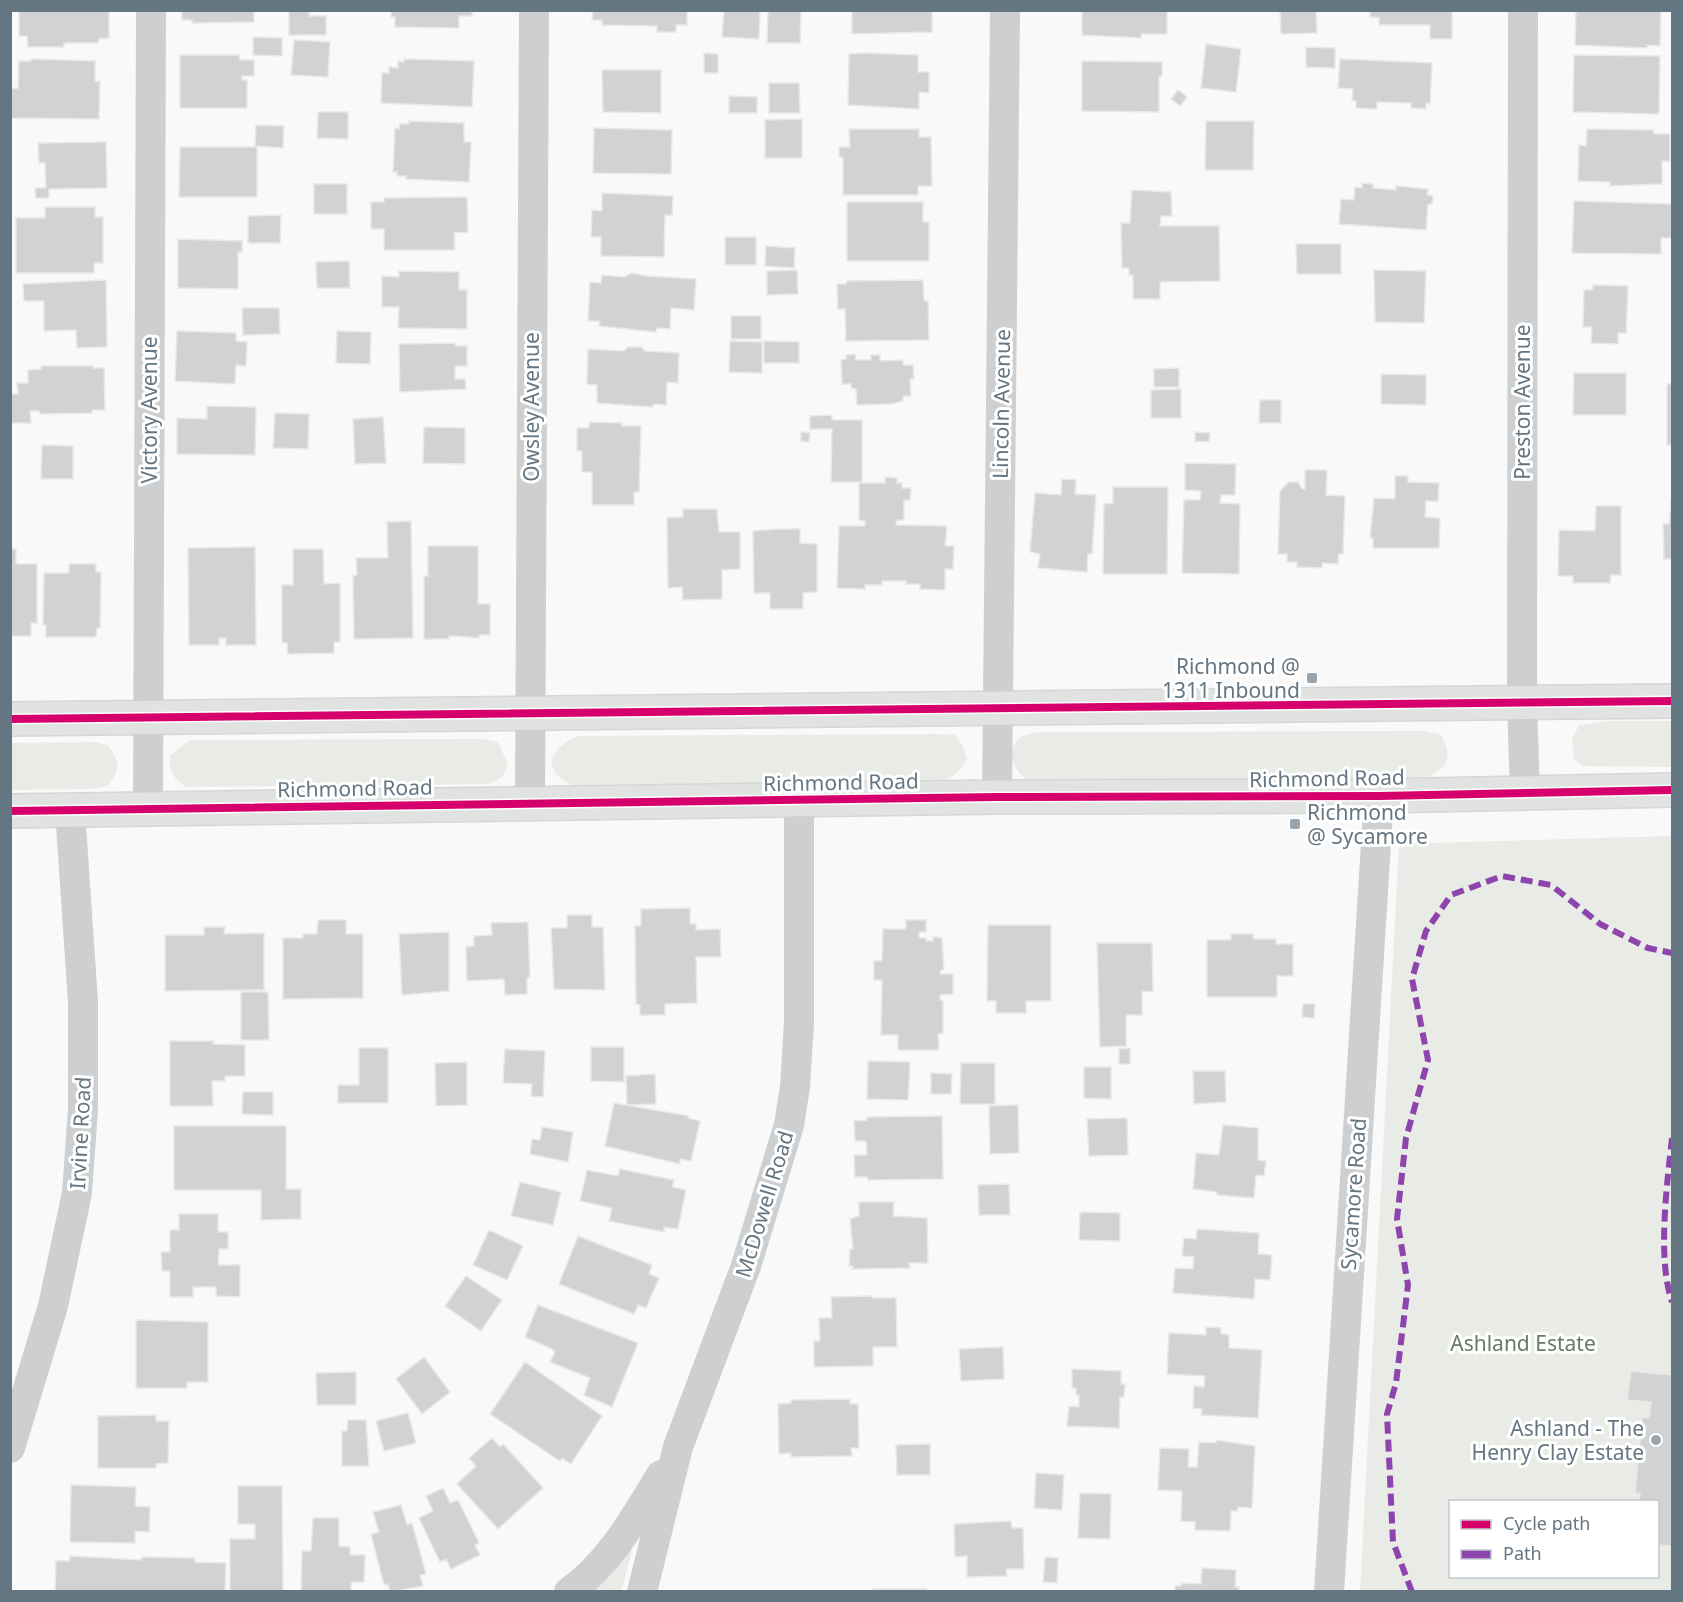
<svg xmlns="http://www.w3.org/2000/svg" width="1683" height="1602" viewBox="0 0 1683 1602" font-family="'Noto Sans',sans-serif">
	<style>
		.green { fill: #e8ebe6; fill-rule: evenodd }
		.building { fill: #d0d2d3; stroke: #e8e8e8; stroke-width: 1.5 }
		.lines { fill: none; stroke-linecap: round; stroke-linejoin: round }
		.primary-casing { stroke: #d5d6d7; stroke-width: 36 }
		.minor { stroke: #cecfd0; stroke-width: 30 }
		.primary { stroke: #e1e2e2; stroke-width: 33 }
		.quiet { stroke: #8e44ad; stroke-width: 6; stroke-dasharray: 12 6; stroke-linecap: butt }
		.cycleway-casing { stroke: #fff; stroke-width: 11 }
		.cycleway { stroke: #d6006c; stroke-width: 8 }
		.poi-dot { fill: #99a4ac; stroke: #fff; stroke-width: 2 }
		.labels { text-anchor: middle; dominant-baseline: central; stroke-width: 6; stroke-linejoin: round; paint-order: stroke }
		.street-label { font-size: 21px; fill: #657683; stroke: #fff }
		.poi-label { font-size: 21px; fill: #657683; stroke: #fff; text-anchor: end }
		.park-label { font-size: 21px; fill: #687a64; stroke: #fff }
	</style>
	<rect width="100%" height="100%" fill="#f9f9f9"/>
	<path class="green" d="M1609 721H1672V767L1583 766 1574 759 1572 740 1579 725Z
		M1426 731 1441 735C1453 757 1449 767 1426 778L1032 784C1018 776 1001 752 1021 737 1025 734 1034 733 1039 732Z
		M938 734 955 735 963 746 967 759C960 772 954 777 940 781L571 785C540 769 550 747 579 736Z
		M483 739 498 742 508 765 502 777 489 784 186 787C173 778 168 771 170 755L190 740Z
		M93 742 108 745 118 762 115 775 107 786 92 789 11 790V743Z
		M1672 836V1591L1360 1592 1399 844ZM1450 1502H1658V1576H1450Z
		M629 1547 632 1551 621 1591 594 1592Z"/>
	<path class="building" d="M19 10H109V38L99 39 98 43H64V47H28L27 36H19Z
		M182 10H254V22L192 23V20H182Z
		M289 10H309V16H326V35H289Z
		M391 10H472V16H459V28L395 27V17H391Z
		M593 10H687V25H676V32H657V26L602 25V20H592Z
		M724 10 760 11 759 39 722 37Z
		M852 10H932V32L852 34Z
		M1082 10H1167V34H1141V38L1082 35Z
		M1280 10H1316L1317 33 1281 34Z
		M1370 10H1452V39H1430V25H1379V18L1370 17Z
		M1576 10H1661L1660 46 1647 45 1648 48 1575 45Z
		M768 11H801L800 43H767Z
		M253 37 282 38V56L253 55Z
		M294 40 330 42 328 77 291 75Z
		M1206 44 1241 49 1236 92 1201 88Z
		M1306 47 1335 48V68L1306 67Z
		M704 53 718 54V73H704Z
		M864 53 918 55V72H929V93L919 92V109L848 105 849 54Z
		M180 55H239L240 60H254V76H242V80H247V108H180Z
		M1574 55 1660 56 1659 114 1573 112Z
		M31 59 95 61V82L100 81 99 119 10 118V89L18 88 19 61H31Z
		M404 59 474 61 472 107 381 103 382 73H389V67L398 68V61L404 62Z
		M1340 59 1432 63 1430 104 1426 103V109L1411 108V103L1377 102V109L1356 108V101L1352 100 1353 89 1338 88Z
		M1082 61 1162 62V76L1159 77V112L1082 111Z
		M602 70H661V113L603 112Z
		M769 83H799L800 113H769Z
		M1178 90 1187 97 1180 106 1171 99Z
		M729 96 757 97V113H729Z
		M318 112H348V139L317 138Z
		M802 119V158H765V120Z
		M409 121 464 123V142H471L469 182 406 179V176H397V172H393L395 128 399 129 400 124H409Z
		M1206 121H1254L1253 170H1205Z
		M256 125 284 126 283 148 255 146Z
		M594 128 672 130 671 174 593 173Z
		M849 129H919V137H931L932 186H918V195H843V157H839V147H850Z
		M1587 129 1653 130 1654 134H1670V161H1662V184L1610 186V182L1578 181 1579 145 1586 146Z
		M106 142 107 188 49 189V198H36L35 188H46L45 163H39L38 143Z
		M180 147H257V197H179Z
		M1362 183 1373 184V188L1396 190V186L1428 189 1427 195 1433 196 1432 204H1428L1426 230 1339 224 1341 199 1354 200 1355 187 1362 188Z
		M314 184H347V214H314Z
		M1132 190 1171 192 1172 216H1161L1160 226H1219L1220 281 1160 282V299H1133V275H1129V268H1122L1121 223H1130Z
		M602 193 673 196 672 215H665L664 257 601 256V237H591L592 210 602 211Z
		M467 197 468 232 454 233 455 250H384V229H371V202H384V198Z
		M1574 201 1672 204V238H1661V254L1572 253Z
		M847 202H923V222H929V261H847Z
		M45 207H95V217H103V263H94V273H16V218H45Z
		M281 215 280 243H248V216Z
		M725 237H756V265H725Z
		M178 239 242 241V252H238V289L178 288Z
		M1296 244H1341V274H1297Z
		M766 246 795 248 794 268 765 266Z
		M349 261 350 288H317L316 262Z
		M797 270 798 294 767 295V271Z
		M1374 270 1426 271 1424 323 1375 322Z
		M399 271 459 272V290H467V329L398 328 399 307H382V276L399 277Z
		M632 273 647 276 696 279 694 310 671 308 670 329 657 328 656 332 599 326 600 321H588L590 282 601 283 602 275 624 277Z
		M106 280 107 347 77 348 76 330 44 331V301H24L23 284Z
		M923 280 924 301H928L929 340 846 341 845 309H838L837 284H846L847 281Z
		M1593 285 1628 286 1626 333H1618V344L1591 343 1592 327H1583L1584 290H1593Z
		M242 308H279L280 334 243 335Z
		M731 316H761V339H731Z
		M177 331 236 333V341L247 342 246 366 236 365 235 384 175 381Z
		M337 331 371 332 370 364 336 363Z
		M730 341 762 342V373L729 372Z
		M764 341 799 342V363H764Z
		M455 343V346H467V366H455V379H465L466 389 400 392 399 344Z
		M628 347H641L645 351 679 353 678 383 667 382 666 405 653 404V407L597 403V385L587 384 588 349 624 351Z
		M855 354 856 360H871V355H880V361L903 360V365H913L914 379H910L911 396H903V401L891 404 857 405 856 389 851 388V384H842L841 360 846 359V355Z
		M41 366H93V368H104L105 410H92V413L40 414 39 411H30L31 423H10V394H18L17 383H28V370L41 369Z
		M1179 368V387H1154V369Z
		M1574 373H1626V415H1573Z
		M1381 374 1426 375V405L1381 404Z
		M1667 384H1672V445H1667Z
		M1181 389V418H1151V390Z
		M1260 400H1281V423H1259Z
		M207 406 256 407 255 455 177 454V418L207 419Z
		M275 413 309 414 308 449 273 448Z
		M832 415V420H862V482H831L832 429H810V416Z
		M383 417 386 463 355 464 353 419Z
		M589 422 622 423 621 426H641L639 492H634V505H592V472H582V451H577V428H589Z
		M424 427 465 428V464L423 463Z
		M801 432 810 433 809 442 801 441Z
		M1195 432 1210 433 1209 442 1195 441Z
		M42 445 73 446V479H41Z
		M1185 463 1236 464 1235 495H1221L1220 503 1240 504 1239 574 1182 573 1184 500H1200L1201 491 1185 490Z
		M1305 470H1327L1326 495 1345 496 1343 554H1339L1338 564 1322 563V568L1297 567V562H1287V554H1278L1280 491 1289 482H1298L1302 489H1305Z
		M1395 476H1408V482L1439 483 1438 501H1426L1425 517 1440 518 1439 548H1373V538H1370L1374 498 1395 499Z
		M885 477 897 478V483H902V488H911L910 500H904V520H897L896 525 947 526 945 546H954L953 569H945V590L920 589V584H906V581H882V585H865V589L837 588 839 526H865V521L859 520V483H885Z
		M1062 479 1076 480 1075 494 1096 495 1092 554H1088L1087 572 1038 568 1040 554 1030 552 1035 493 1061 495Z
		M1113 487H1168L1167 574H1103L1104 504 1113 503Z
		M1671 500H1672V559H1664L1663 524H1669Z
		M1596 506H1621V575H1611L1610 583H1573V576H1558L1559 530 1595 531Z
		M683 509H717L719 532H740V569L722 570V599L683 600 682 587 668 588 667 518 683 517Z
		M411 521 413 638 354 639 353 576 357 575 356 558H388L387 522Z
		M778 529H800V543L817 544V592L803 593V609H770V593H754L753 531Z
		M428 546H478V604H490V635H479V638L453 636H449V639H424V576H428Z
		M255 547 256 645H226V638H219V645H189L188 548Z
		M10 549H16V564H37V623H31V636H10Z
		M293 549H323L324 584 340 583V642H334V653L288 654 287 643H282V585H293Z
		M69 564H96V572H101L100 628H97L96 637H46V625H43L44 573H69Z
		M690 908V924H696V930L720 929 721 957H696L697 1003 665 1004V1015H640V1005L636 1004 635 926H641V909Z
		M567 915H592V927H603L605 990 554 989 551 928H567Z
		M318 920H346V934H363V998L283 999V938H303V934H317Z
		M906 920H926V932H919V938H926V941H933V937L942 938 944 970H941L940 974H953V994L940 995V1000L943 1001V1033L938 1034 939 1050H898V1035H881L882 980H874V961H882L883 929H906Z
		M528 922 530 977 527 978V994L505 995 504 979 467 981 466 947 474 946V936L492 935 491 923Z
		M988 925H1051V1001H1026V1013H996V1001H987Z
		M204 927H225L224 934 264 933V990L165 991V935H204Z
		M449 932V991L402 995 399 934Z
		M1231 934H1253V939H1276V944H1293V976H1277V997H1207V940H1231Z
		M1097 943H1152L1153 992 1142 991V1015H1126V1046L1100 1047Z
		M241 992H268L269 1040H241Z
		M1303 1004H1315L1314 1018 1302 1017Z
		M170 1041H214L213 1044 245 1045V1076H225V1081H212L213 1106H170Z
		M591 1047H624V1082L591 1081Z
		M359 1048H388V1103H338V1085H359Z
		M1130 1048V1064H1119V1049Z
		M505 1049 545 1051 543 1097 531 1096 532 1084 503 1083Z
		M868 1061 910 1062 908 1100 867 1099Z
		M467 1062V1105L436 1106 435 1063Z
		M961 1063H995V1104H960Z
		M1084 1067H1111V1099L1084 1098Z
		M1193 1071H1225L1226 1102 1194 1104Z
		M931 1073 952 1074 951 1094H931Z
		M655 1074 656 1104 627 1105 626 1076Z
		M243 1092H273V1115L242 1114Z
		M614 1103 689 1116 688 1118 700 1121 691 1161 680 1159V1164L605 1146Z
		M1018 1105 1019 1153 990 1154 989 1106Z
		M942 1116 943 1179 868 1180 867 1177H855L854 1155H867L866 1141H855L854 1121 867 1120V1117Z
		M1127 1118 1128 1155 1089 1156 1087 1119Z
		M1223 1125 1258 1128V1160L1266 1161 1264 1176 1256 1175 1254 1198 1217 1195V1192L1193 1189 1196 1153 1219 1155Z
		M174 1126H286V1189H301V1219L261 1220V1190H174Z
		M542 1127 573 1132 568 1162 530 1154 532 1139 540 1140Z
		M620 1169 674 1180 672 1187 686 1190 678 1229 664 1227V1232L609 1221 612 1208 580 1201 587 1170 618 1176Z
		M520 1182 561 1192 553 1225 511 1216Z
		M1009 1184 1010 1215H979L978 1185Z
		M859 1202H894L893 1216 927 1218 928 1263H909L910 1268 852 1269 853 1266H849L850 1249H853L850 1219 859 1216Z
		M1080 1212 1120 1213V1241L1079 1240Z
		M179 1214H218V1232H228V1249H219L218 1265H240V1297L216 1296V1287H193V1297H170V1271H162L161 1252H170V1230H179Z
		M1197 1229 1259 1233 1258 1254 1272 1255 1270 1280 1255 1279 1254 1299 1173 1293 1175 1268 1193 1269 1194 1257 1182 1256 1184 1238 1196 1239Z
		M489 1230 523 1246 507 1280 473 1265Z
		M578 1236 652 1265 649 1274 659 1278 646 1308 638 1305 634 1314 559 1284Z
		M466 1276 502 1300 481 1331 445 1306Z
		M872 1296V1298H896L897 1347H873V1366L814 1367V1341H820L819 1318H832L831 1297Z
		M538 1305 638 1343 612 1407 584 1395 590 1378 550 1362 555 1352 552 1349 525 1337Z
		M136 1320 208 1322V1382H187V1388H136Z
		M1206 1327 1221 1328V1334L1229 1335V1348L1262 1350 1258 1418 1201 1415 1202 1409 1193 1408 1194 1386 1204 1387 1205 1376 1167 1374 1169 1333 1206 1335Z
		M1003 1347 1004 1379 961 1381 959 1349Z
		M424 1357 450 1392 422 1414 396 1379Z
		M525 1362 602 1416 571 1464 562 1458 560 1461 490 1414Z
		M1072 1369 1121 1371V1384H1125L1124 1397H1120L1119 1428 1067 1426 1069 1406 1079 1407V1395H1076V1388H1072Z
		M1631 1371 1672 1375V1546L1658 1545V1502H1639L1640 1493 1635 1494 1642 1417 1649 1418 1651 1402 1627 1400Z
		M356 1372V1405H317L316 1373Z
		M850 1399V1404H858L859 1448H851L852 1456 791 1457V1453L779 1454 778 1404 791 1403V1400Z
		M408 1413 416 1443 384 1451 376 1421Z
		M156 1415V1421H169L168 1463 156 1464V1468H98V1416Z
		M348 1420H366L369 1466H342V1431H347Z
		M492 1438 500 1447 503 1444 543 1488 498 1529 457 1484 476 1466 469 1458Z
		M1216 1440 1255 1446 1252 1508 1238 1507V1511H1231L1230 1531 1195 1530V1522L1181 1521 1182 1491 1158 1490 1160 1448 1189 1449 1188 1467H1197L1199 1442 1216 1443Z
		M930 1444V1475H897L896 1445Z
		M1036 1473 1064 1475 1062 1510 1034 1508Z
		M71 1485 136 1487 135 1506 150 1507 149 1532 135 1531V1543L70 1542Z
		M238 1486H282L283 1592H230V1539H255V1524H238Z
		M443 1488 450 1503 458 1500 479 1543 475 1545 480 1555 451 1569 446 1559 440 1562 419 1518 433 1511 426 1496Z
		M1080 1493 1111 1494 1110 1539 1078 1538Z
		M401 1505 407 1525 412 1523 426 1574 420 1575 423 1586 390 1592 388 1584 384 1585 371 1534 379 1532 373 1512Z
		M313 1518H339V1546L350 1547V1555H365L364 1582H351V1592H301L302 1551H311Z
		M1011 1521 1012 1528H1023L1024 1569H1006L1007 1576 967 1577V1556L955 1557 954 1524Z
		M70 1556 141 1560 142 1557 195 1558V1562L226 1563 225 1592H55L56 1561H70Z
		M1045 1557 1058 1558 1057 1583 1043 1582Z
		M1202 1568 1236 1570 1235 1587H1239L1238 1592H1175V1586H1181V1583L1201 1584Z
		M872 1589H926V1592H872Z"/>
	<g class="lines">
		<defs>
			<path id="primary" d="M10 719 1672 701
				M10 811 997 797 1379 796 1672 790"/>
		</defs>
		<use href="#primary" class="primary-casing"/>
		<path class="minor" d="M1523 10 1522 702 1525 793
			M997 797 1005 10
			M530 803 534 10
			M148 809 151 10
			M10 1448 53 1306 77 1193 83 1109V1002L70 810
			M569 1592C611 1562 635 1517 661 1475
			M642 1592 678 1447 746 1266 789 1125 795 1087 799 1023V801
			M1329 1592 1379 796"/>
		<use href="#primary" class="primary"/>
		<path class="quiet" d="M1672 1138C1667 1185 1657 1258 1672 1302
			M1412 1592 1393 1542 1387 1414 1396 1383 1408 1285 1397 1219 1406 1138 1428 1060 1412 979 1426 931 1451 895 1502 876 1551 885 1600 924 1648 948 1672 953"/>
		<defs>
			<path id="cycleway" d="M10 719 1672 701
				M10 811 997 797 1379 796 1672 790"/>
		</defs>
		<use href="#cycleway" class="cycleway-casing"/>
		<use href="#cycleway" class="cycleway"/>
	</g>
	<g class="poi-dot">
		<rect x="1306" y="672" width="12" height="12" rx="3"/>
		<rect x="1289" y="818" width="12" height="12" rx="3"/>
		<circle cx="1656" cy="1440" r="6"/>
	</g>
	<g class="labels">
		<g class="street-label">
			<text transform="translate(1522 402) rotate(-90)">Preston Avenue</text>
			<text transform="translate(1001 404) rotate(-89)">Lincoln Avenue</text>
			<text transform="translate(531 407) rotate(-90)">Owsley Avenue</text>
			<text transform="translate(149 410) rotate(-90)">Victory Avenue</text>
			<text transform="translate(1327 778) rotate(-1)">Richmond Road</text>
			<text transform="translate(841 782) rotate(-1)">Richmond Road</text>
			<text transform="translate(355 788) rotate(-1)">Richmond Road</text>
			<text transform="translate(80 1133) rotate(-87)">Irvine Road</text>
			<text transform="translate(1353 1194) rotate(-86)">Sycamore Road</text>
			<text transform="translate(764 1204) rotate(-73)">McDowell Road</text>
		</g>
		<g class="poi-label">
			<text x="1300" y="666">Richmond @<tspan x="1300" dy="24">1311 Inbound</tspan></text>
			<text x="1307" y="812" text-anchor="start">Richmond<tspan x="1307" dy="24">@ Sycamore</tspan></text>
			<text x="1644" y="1428">Ashland - The<tspan x="1644" dy="24">Henry Clay Estate</tspan></text>
		</g>
		<g class="park-label">
			<text x="1523" y="1343">Ashland Estate</text>
		</g>
	</g>
	<rect width="1683" height="1602" fill="none" stroke="#657683" stroke-width="24"/>
	<rect x="1449" y="1500" width="210" height="78" fill="#ffffff" stroke="#c1c8cd" stroke-width="1.5"/>
	<rect x="1461" y="1520" width="30" height="9" fill="#d6006c" stroke="#c1c8cd" stroke-width="1.5"/>
	<text x="1503" y="1530" font-size="18" fill="#657683">Cycle path</text>
	<rect x="1461" y="1550" width="30" height="9" fill="#8e44ad" stroke="#c1c8cd" stroke-width="1.5"/>
	<text x="1503" y="1560" font-size="18" fill="#657683">Path</text>
</svg>
